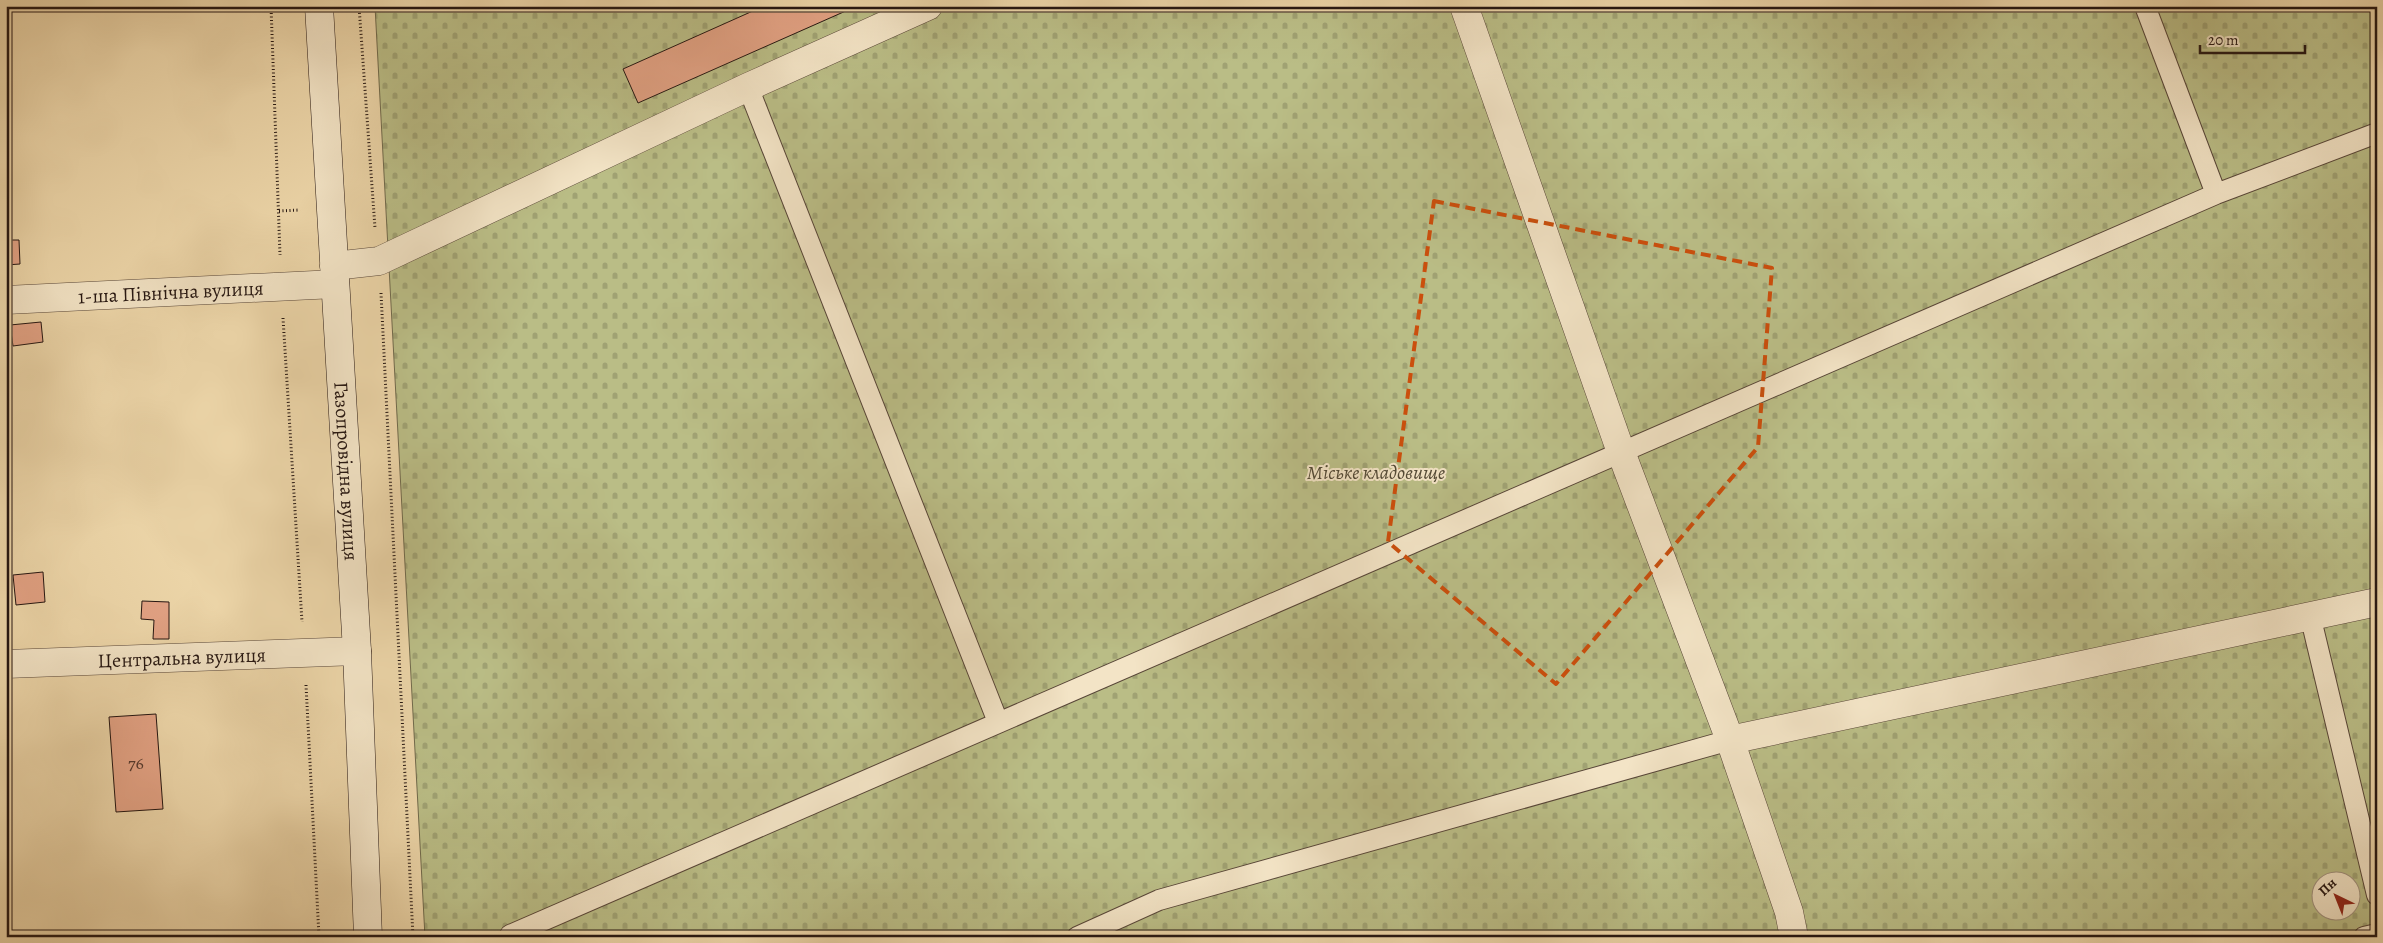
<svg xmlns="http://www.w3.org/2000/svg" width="2383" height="943" viewBox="0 0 2383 943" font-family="Alegreya,serif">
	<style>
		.cemetery { fill: url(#cemetery-stones); stroke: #706a4c; fill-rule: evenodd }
		.building { fill: #e2a284; stroke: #261712 }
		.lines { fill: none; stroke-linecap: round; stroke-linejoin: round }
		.lane-casing { stroke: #584638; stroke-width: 22 }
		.street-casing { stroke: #584638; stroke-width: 29 }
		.secondary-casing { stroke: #261712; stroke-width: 29 }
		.path { stroke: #261712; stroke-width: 3; stroke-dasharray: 1 2.5; stroke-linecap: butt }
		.lane { stroke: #f3e4c6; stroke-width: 20 }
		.street { stroke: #f3e4c6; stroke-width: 28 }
		.secondary { stroke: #f3e4c6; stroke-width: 28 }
		.marked { fill: none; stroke: #cb4f0d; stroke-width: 4; stroke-dasharray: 10 6; stroke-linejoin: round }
		.labels { text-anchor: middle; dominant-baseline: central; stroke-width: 4; stroke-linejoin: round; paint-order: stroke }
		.number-label { font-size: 18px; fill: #553a2e }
		.street-label { font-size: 20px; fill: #261712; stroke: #f3e4c6 }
		.park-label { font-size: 20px; font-style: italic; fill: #524935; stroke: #f3e4c6 }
	</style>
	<defs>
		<pattern id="cemetery-stones" width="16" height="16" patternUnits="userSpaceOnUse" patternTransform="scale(1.25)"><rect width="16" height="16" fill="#babd86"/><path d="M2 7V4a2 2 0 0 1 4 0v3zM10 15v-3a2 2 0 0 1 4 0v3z" fill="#a0a273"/></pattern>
	</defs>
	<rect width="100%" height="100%" fill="#ecd5a8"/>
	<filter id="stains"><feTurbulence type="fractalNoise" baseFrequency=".004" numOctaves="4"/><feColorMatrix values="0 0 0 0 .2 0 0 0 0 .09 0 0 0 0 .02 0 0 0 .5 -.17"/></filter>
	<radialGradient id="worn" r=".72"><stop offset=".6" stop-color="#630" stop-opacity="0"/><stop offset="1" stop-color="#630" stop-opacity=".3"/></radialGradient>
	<path class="cemetery" d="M375 6H2377V937H425ZM2320 880H2350V910H2320Z"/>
	<path class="building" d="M764 6H857L638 103 623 69Z
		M6 240H19L20 264 6 265Z
		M41 322 43 342 13 346 10 325Z
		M43 572 45 602 16 605 13 575Z
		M142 601 169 602V639H153L154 620 141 619Z
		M156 714 163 809 116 812 109 717Z"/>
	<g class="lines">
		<defs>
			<path id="lane" d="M2145 6 2216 194
				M748 87 998 722
				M2310 615 2377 895
				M510 935 2216 194 2377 133
				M1077 937 1159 900 1730 740
				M2364 937 2377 934"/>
			<g id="street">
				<path d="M1464 6 1621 452 1730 740 1789 912 1794 937"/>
				<path d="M334 266 379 261 748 87 928 6"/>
				<path id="s1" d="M6 300 335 284"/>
				<path id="s2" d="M6 664 357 651"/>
				<path d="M1730 740 2377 602"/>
			</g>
			<g id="secondary">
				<path id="s3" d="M319 6 357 651 368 937"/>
			</g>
		</defs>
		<use href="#lane" class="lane-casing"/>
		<use href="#street" class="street-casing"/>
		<use href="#secondary" class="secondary-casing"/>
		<path class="path" d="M271 6 280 255
			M359 6 375 228
			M279 211 300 210
			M381 293 413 937
			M283 318 302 622
			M306 685 319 937"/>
		<use href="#lane" class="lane"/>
		<use href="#street" class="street"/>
		<use href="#secondary" class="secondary"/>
	</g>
	<path class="marked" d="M1434 201 1772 268 1758 447 1556 684 1388 542Z"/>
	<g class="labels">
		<g class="number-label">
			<text x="136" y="763">76</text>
		</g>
		<g class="street-label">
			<text stroke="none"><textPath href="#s1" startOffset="165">1-ша Північна вулиця</textPath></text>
			<text stroke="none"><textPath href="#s3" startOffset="466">Газопровідна вулиця</textPath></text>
			<text stroke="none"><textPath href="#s2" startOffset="176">Центральна вулиця</textPath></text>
		</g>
		<g class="park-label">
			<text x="1376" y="472">Міське кладовище</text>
		</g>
	</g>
	<rect width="2383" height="943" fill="none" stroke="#ecd5a8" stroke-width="25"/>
	<rect x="8" y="8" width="2368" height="928" fill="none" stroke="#261712" stroke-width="2.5"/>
	<rect x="12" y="12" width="2358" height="918" fill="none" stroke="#261712"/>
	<g transform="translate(2336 896) rotate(317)"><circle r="24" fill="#f3e4c6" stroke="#a1927e"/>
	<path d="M0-4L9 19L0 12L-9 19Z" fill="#8f2418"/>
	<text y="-8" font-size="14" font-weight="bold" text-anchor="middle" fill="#261712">Пн</text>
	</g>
	<path d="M2200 45v8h105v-8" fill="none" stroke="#261712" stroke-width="2.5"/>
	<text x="2208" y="45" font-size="15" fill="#261712" stroke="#f3e4c6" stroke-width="4" paint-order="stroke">20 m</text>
	<rect width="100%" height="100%" filter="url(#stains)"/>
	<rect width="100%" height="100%" fill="url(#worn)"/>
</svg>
